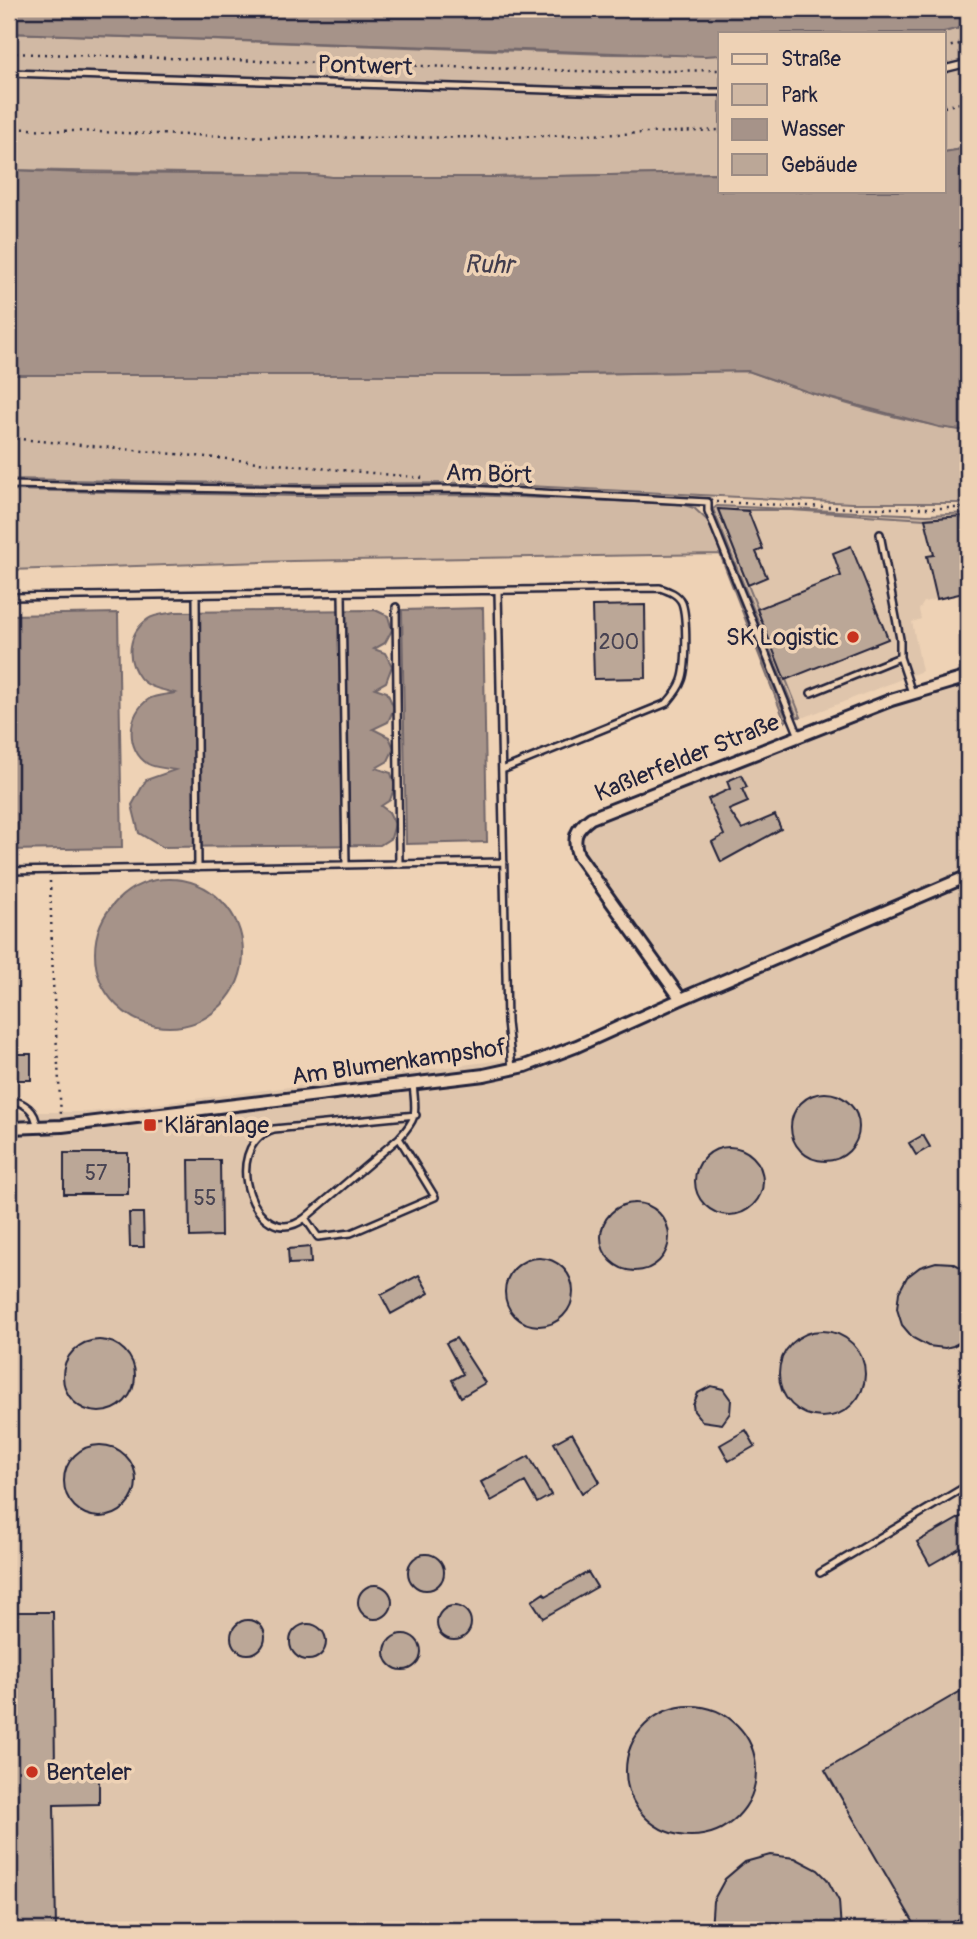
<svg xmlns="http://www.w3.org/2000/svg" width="977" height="1939" viewBox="0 0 977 1939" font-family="Pangolin,sans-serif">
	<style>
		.built { fill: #dfc5ac }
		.green { fill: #d1b9a4; stroke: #7a6e70; stroke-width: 2 }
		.water { fill: #a69389; stroke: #71666a; stroke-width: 2 }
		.building { fill: #bba797; stroke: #22223b; stroke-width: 2 }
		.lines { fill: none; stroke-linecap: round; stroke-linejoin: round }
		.lane-casing { stroke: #22223b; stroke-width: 10 }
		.street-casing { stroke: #22223b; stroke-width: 16 }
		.path { stroke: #22223b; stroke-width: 2.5; stroke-dasharray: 2 5; stroke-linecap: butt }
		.lane { stroke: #eed2b5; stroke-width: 5 }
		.street { stroke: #eed2b5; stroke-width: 10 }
		.poi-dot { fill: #c8321e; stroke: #eed2b5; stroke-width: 2.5 }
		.labels { text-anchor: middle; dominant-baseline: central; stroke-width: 7; stroke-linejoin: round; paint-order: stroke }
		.number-label { font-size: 21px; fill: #484352 }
		.street-label { font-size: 24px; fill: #22223b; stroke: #eed2b5 }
		.poi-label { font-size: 24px; fill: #22223b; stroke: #eed2b5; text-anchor: start }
		.water-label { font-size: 26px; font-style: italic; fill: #433e4e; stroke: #eed2b5 }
	</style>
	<rect width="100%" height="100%" fill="#eed2b5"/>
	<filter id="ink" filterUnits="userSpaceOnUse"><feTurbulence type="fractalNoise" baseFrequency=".0143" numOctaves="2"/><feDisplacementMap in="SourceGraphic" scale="14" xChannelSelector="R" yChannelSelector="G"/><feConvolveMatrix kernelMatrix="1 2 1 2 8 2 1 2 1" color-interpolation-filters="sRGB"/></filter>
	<g filter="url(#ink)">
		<path class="built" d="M718 509 791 510 925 519 962 516 968 546 928 557 937 599 924 602 919 610 921 619 912 622 922 671 805 717H801Z
			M968 678V1930H9V1112H91L558 1053 681 999 578 855 579 827 928 688Z"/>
		<path class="green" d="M968 26V148L944 152V33H939Z
			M9 33 607 54 720 55V173L495 177H332L313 175 9 170Z
			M749 371C819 397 893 420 968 431V503H852L469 483 300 484 9 479V375H514Z
			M9 490 299 496 470 495 681 504 694 508 708 521 787 720 785 722 720 554 292 561 9 570Z
			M717 506 927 515 968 513V516L925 519 791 510H718L801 717H797L713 509Z"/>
		<path class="water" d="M9 9H968V26L939 33H720V55L705 56 9 33Z
			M968 148V431L939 427 811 393 748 371 514 375H9V170L83 173 313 175 332 177H495L720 173V191H944V152Z
			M483 608 487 842 406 844 402 610Z
			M375 610 388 616 392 630 385 643 374 649 385 653 392 666 386 682 375 688 387 692 394 708 388 722 373 729 389 737 394 748 388 761 376 768 391 773 395 786 390 800 381 806 389 812 395 824 391 838 380 845 162 847 139 833 132 805 146 780 175 770C167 768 155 768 148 764 125 750 127 713 149 699 156 695 167 695 175 693 164 690 148 688 140 678 125 659 128 633 148 619 155 614 167 614 175 612Z
			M118 613 122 848 9 850V615Z
			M95 953a74 74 0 1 1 148 0a74 74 0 1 1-148 0Z"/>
		<path class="building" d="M718 509 748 511 763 549 756 552 767 577 748 585Z
			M962 516 968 539V592L937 599 927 556 934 555 925 519Z
			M851 546 888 639 785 680 757 609 841 576 833 553Z
			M645 605 646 678 594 679 592 606Z
			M741 775 747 787 742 789 748 802 729 810 742 829 775 815 781 829 721 862 712 842 724 835 708 799 730 789 727 781Z
			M17 1054H31V1080H9V1056H17Z
			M791 1127a34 34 0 1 1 68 0a34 34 0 1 1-68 0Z
			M923 1135 930 1147 916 1155 909 1143Z
			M695 1181a34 34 0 1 1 68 0a34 34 0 1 1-68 0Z
			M64 1153H128V1194H64Z
			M189 1160H220L221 1236 190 1237Z
			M601 1237a34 34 0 1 1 68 0a34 34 0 1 1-68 0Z
			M129 1213H143L144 1247H130Z
			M310 1247 311 1263 289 1264 288 1249Z
			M505 1292a34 34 0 1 1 68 0a34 34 0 1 1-68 0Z
			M936 1262 953 1263 968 1271V1338L953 1346 945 1348 928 1346 913 1338 902 1325 897 1309 899 1292 907 1277 920 1267Z
			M419 1275 429 1293 391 1314 381 1295Z
			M779 1374a43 43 0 1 1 86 0a43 43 0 1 1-86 0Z
			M456 1338 485 1383 461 1397 452 1380 463 1374 446 1343Z
			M63 1376a36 36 0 1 1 72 0a36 36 0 1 1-72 0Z
			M711 1386 723 1389 731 1400 730 1413 722 1424 702 1421 694 1411 693 1405 698 1393Z
			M746 1430 755 1446 729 1461 720 1445Z
			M572 1433 600 1482 582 1493 554 1443Z
			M64 1481a36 36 0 1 1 72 0a36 36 0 1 1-72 0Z
			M529 1456 551 1495 537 1503 525 1482 491 1501 481 1482Z
			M968 1513V1543L930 1565 917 1542Z
			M408 1572a18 18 0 1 1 36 0a18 18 0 1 1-36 0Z
			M588 1572 597 1587 543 1618 532 1601 544 1593 546 1596Z
			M358 1602a17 17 0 1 1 34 0a17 17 0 1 1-34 0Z
			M437 1623a17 17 0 1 1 34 0a17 17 0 1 1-34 0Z
			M9 1612H53L55 1767H99V1804L54 1805 56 1930H9Z
			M231 1637a17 17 0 1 1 34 0a17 17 0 1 1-34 0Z
			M290 1642a18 18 0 1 1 36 0a18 18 0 1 1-36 0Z
			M385 1652a18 18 0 1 1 36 0a18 18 0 1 1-36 0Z
			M968 1687V1914L939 1930H918L825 1770Z
			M626 1771a65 65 0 1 1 130 0a65 65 0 1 1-130 0Z
			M770 1855 795 1858 818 1870 827 1879 839 1901 841 1930H711L713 1901 725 1879 745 1862Z"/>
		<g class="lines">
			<defs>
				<path id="lane" d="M944 69 968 63
					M9 73 610 92H720
					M9 485 299 490 467 489 708 502V511L799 736
					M880 534 900 639V657L912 693
					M498 591 507 1022 512 1068
					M342 593 346 865
					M196 595 198 868
					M9 597 660 588C669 591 678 594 682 603 687 616 687 667 682 680 679 689 673 696 667 703L502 770
					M396 607 399 864
					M811 693 900 657
					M9 871 504 862
					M9 1099C25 1103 36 1110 37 1127
					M399 1138 305 1218 318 1237 351 1233 435 1197 399 1138C420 1115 415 1112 413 1083
					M305 1218C256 1256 217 1146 274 1129L416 1115
					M820 1573 968 1485
					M108 1930H109"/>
				<path id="street" d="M681 999 578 855C572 837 576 829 591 818L891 700 968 677
					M9 1128 62 1126 484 1075 525 1066 577 1046 681 999 968 876"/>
			</defs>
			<use href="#lane" class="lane-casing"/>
			<use href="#street" class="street-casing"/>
			<path class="path" d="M944 48 968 42
				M9 53 611 72 720 70
				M944 107 968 101
				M9 128C246 140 483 141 720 130
				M9 438 424 478
				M716 502 852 508H968
				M50 881 53 982 61 1115"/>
			<use href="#lane" class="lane"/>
			<use href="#street" class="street"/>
		</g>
	</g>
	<g class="poi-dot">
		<circle cx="853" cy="637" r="7"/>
		<rect x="143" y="1118" width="14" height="14" rx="3.5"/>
		<circle cx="32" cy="1772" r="7"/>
	</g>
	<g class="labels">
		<g class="number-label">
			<text x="619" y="642">200</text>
			<text x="96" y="1173">57</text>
			<text x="205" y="1198">55</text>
		</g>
		<g class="street-label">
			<text transform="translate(365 66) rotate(2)">Pontwert</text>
			<text transform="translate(489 474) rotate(2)">Am Bört</text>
			<text transform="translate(687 758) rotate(-22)">Kaßlerfelder Straße</text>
			<text transform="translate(399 1062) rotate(-8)">Am Blumenkampshof</text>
		</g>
		<g class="poi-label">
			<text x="839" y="637" text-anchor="end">SK Logistic</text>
			<text x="164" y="1125">Kläranlage</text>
			<text x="46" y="1772">Benteler</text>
		</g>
		<g class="water-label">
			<text transform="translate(489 265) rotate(1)">Ruhr</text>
		</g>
	</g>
	<rect width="977" height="1939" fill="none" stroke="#eed2b5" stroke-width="35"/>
	<rect x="18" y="18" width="942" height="1904" fill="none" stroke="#22223b" stroke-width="2.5" filter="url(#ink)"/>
	<rect x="718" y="32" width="228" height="161" fill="#eed2b5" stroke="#9c8c84" stroke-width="2"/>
	<rect x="732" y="54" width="35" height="10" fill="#eed2b5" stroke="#9c8c84" stroke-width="2"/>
	<text x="781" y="66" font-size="21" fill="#22223b">Straße</text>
	<rect x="732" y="84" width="35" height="21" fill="#d1b9a4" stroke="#9c8c84" stroke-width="2"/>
	<text x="781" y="102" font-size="21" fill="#22223b">Park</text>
	<rect x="732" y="119" width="35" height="21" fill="#a69389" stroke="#9c8c84" stroke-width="2"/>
	<text x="781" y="136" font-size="21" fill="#22223b">Wasser</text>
	<rect x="732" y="154" width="35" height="21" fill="#bba797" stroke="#9c8c84" stroke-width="2"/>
	<text x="781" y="172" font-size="21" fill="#22223b">Gebäude</text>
</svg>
